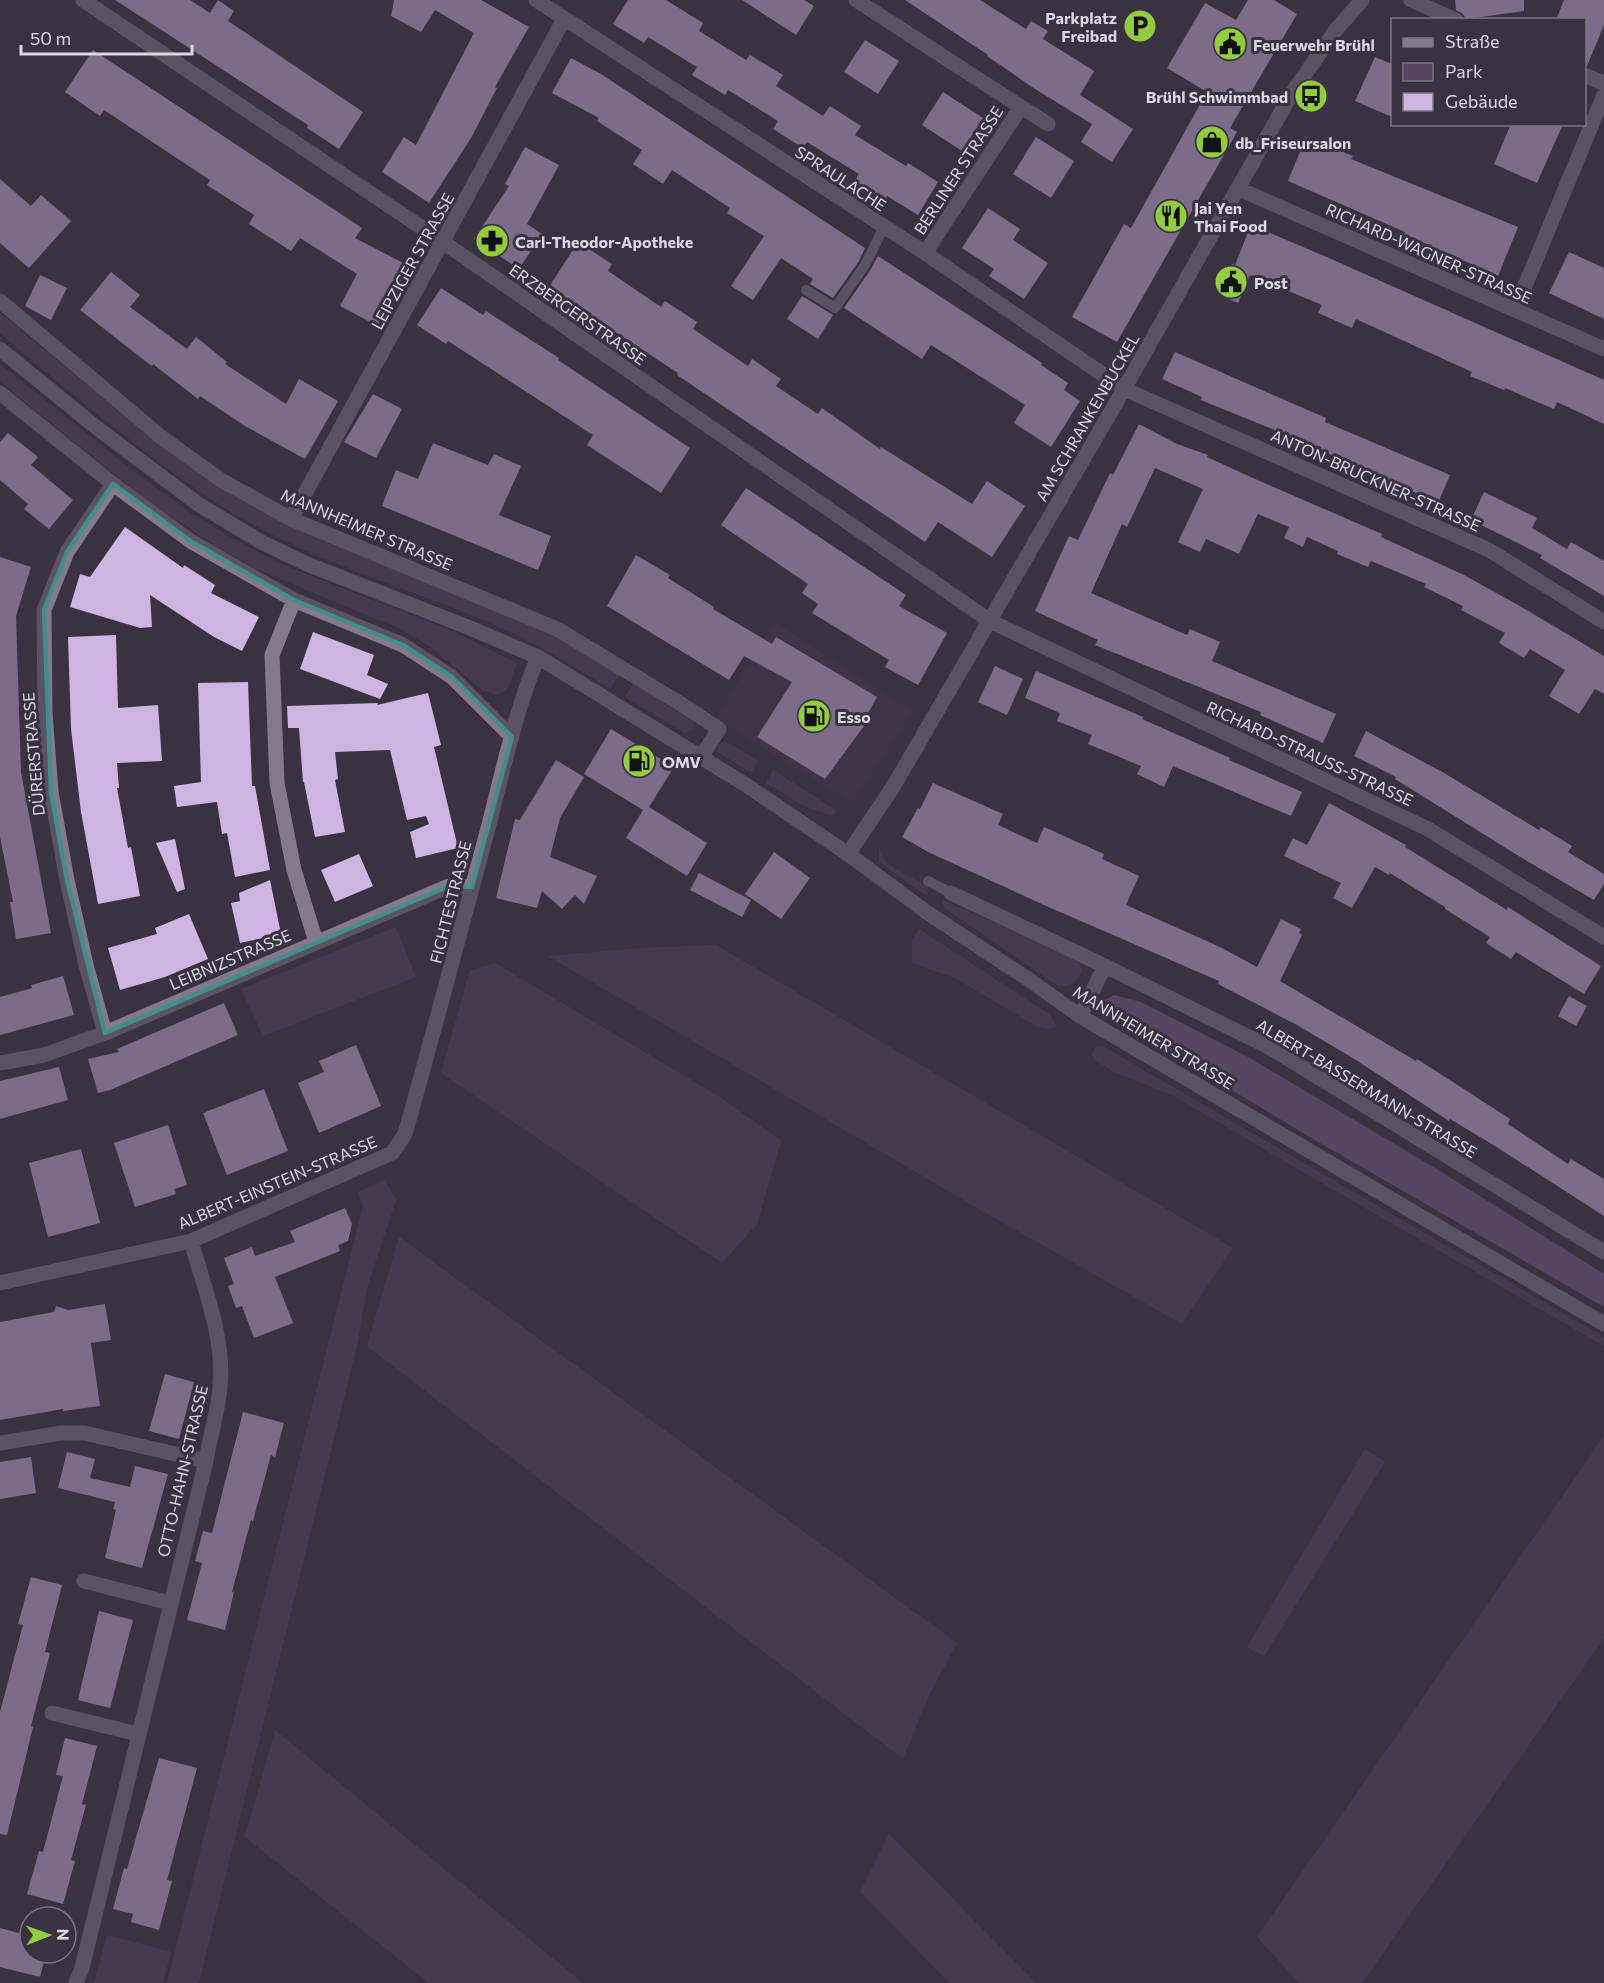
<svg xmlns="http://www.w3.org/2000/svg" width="1604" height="1983" viewBox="0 0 1604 1983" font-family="Commissioner,sans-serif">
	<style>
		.built { fill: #45394f }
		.green { fill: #564564 }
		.forest { fill: #78618c }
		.building { fill: #cdb4e3 }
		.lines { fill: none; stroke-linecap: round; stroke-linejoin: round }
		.lane { stroke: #847a8c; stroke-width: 10 }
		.street { stroke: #847a8c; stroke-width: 15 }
		.secondary { stroke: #847a8c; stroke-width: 15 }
		.marked { fill: none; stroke: #428e8b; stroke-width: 4.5; stroke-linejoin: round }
		.labels { text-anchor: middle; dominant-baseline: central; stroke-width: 6; stroke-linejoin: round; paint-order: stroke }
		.poi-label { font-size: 16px; font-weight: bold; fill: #dcd7e1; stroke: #3a3241; text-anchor: start }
		.street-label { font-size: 16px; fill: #dcd7e1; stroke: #3a3241 }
	</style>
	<rect width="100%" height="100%" fill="#3a3241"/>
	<path class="built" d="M775 622 912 712 852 802 716 719Z"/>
	<path class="green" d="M0 313 147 435 227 492 297 530 548 632 619 674 610 689C574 667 538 643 499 627 418 591 331 568 252 524 199 495 149 455 101 417 67 389 33 362 0 333Z
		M0 364 128 467 192 514 246 546 276 562 452 631 517 663 508 688 497 695 482 690 428 645 398 628 254 568 209 542 143 497 0 382Z
		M633 684 694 722C693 730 692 731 685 733L625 697Z
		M722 742H727L758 761 751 773 718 752V746Z
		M773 770 836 810 833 816 804 806 766 783Z
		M879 848 888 864 929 888 927 896 888 869 879 861Z
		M943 900 1068 955 1078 962 1082 971C1075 983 1072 987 1058 986L943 907Z
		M396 927 416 977 263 1036 241 989Z
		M919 929 1050 1015 1057 1027 1049 1029 1038 1027 955 978 912 963V940Z
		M716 945 1233 1248 1182 1324 984 1212 548 956 641 948Z
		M495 963 720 1097 781 1141 757 1224 722 1263 441 1073 470 970Z
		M1098 1046 1104 1047 1604 1337V1346L1296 1168 1174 1096 1112 1071 1095 1060 1092 1055 1094 1049Z
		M385 1180 396 1200 367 1288 358 1341 199 1983H167L363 1206 358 1192Z
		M399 1237 957 1643 928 1697 903 1759 367 1346Z
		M1604 1436V1638L1362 1983H1299L1257 1937Z
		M1365 1449 1385 1462 1264 1656 1247 1647Z
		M275 1730 583 1983H429L245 1837Z
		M889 1834 1036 1983H950L860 1892Z
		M107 1935 171 1952 163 1983H94Z"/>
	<path class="forest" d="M1114 995 1141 1002 1248 1057 1435 1168 1604 1274V1307L1308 1136 1107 1015 1102 1006 1105 1000Z"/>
	<path class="building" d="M115 0H190L210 13 218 0 234 11 228 21 363 112 339 149 307 128 308 125Z
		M394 0H481L529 27 495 87 497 88 471 138 429 203 382 172 404 137 416 145 474 33 435 10 421 32 391 16Z
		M628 0H666L703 23 699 31 746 60 750 55 783 75 776 86 823 116 830 106 861 126 855 135 906 166 908 163 938 182 918 215 887 196 884 201 854 182 859 174 807 142 803 148 773 129 778 121 728 90 725 95 692 75 697 67 648 37 644 43 613 24Z
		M742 0H804L814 6 796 35Z
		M905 0H980L1026 29 1031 21 1048 31 1043 39 1094 71 1080 95 1133 129 1112 162 1081 142 1092 124 1035 89 987 56 988 55Z
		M1248 0H1274L1297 14 1230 128 1237 132 1117 342 1072 317 1124 224 1131 228 1207 92 1167 68 1205 3 1236 20Z
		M1455 0H1524V11L1466 19 1463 14 1456 10Z
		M1564 0H1604V25L1587 66H1584V20H1556Z
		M865 40 899 61 878 94 844 72Z
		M93 50 362 228 355 238 409 266 379 323H372L340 306 357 274 300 238 291 251 249 224 254 215 207 185 210 180 104 110 100 116 65 92Z
		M1375 57 1392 64V117L1355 101Z
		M571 58 601 74 865 248 859 261 833 298 810 284 813 279 781 258 753 300 731 286 764 236 727 213 730 208 672 170 663 184 633 164 642 150 597 121 599 118 552 93Z
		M943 92 983 118 962 151 922 125Z
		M1511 124H1563L1537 183 1494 164Z
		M1036 137 1074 161 1051 198 1013 174Z
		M1306 137 1353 156 1351 159 1518 227 1498 276 1404 234 1405 232 1288 181Z
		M525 147 559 165 527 224 542 234 519 269 474 239 509 186 505 184Z
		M0 179 31 206 41 195 71 221 29 268 0 243Z
		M988 208 1020 229 1013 240 1048 263 1024 299 989 276 994 269 962 248Z
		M1251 225 1322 255 1604 380V424L1557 402 1554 409 1505 388 1504 390 1470 376 1472 372 1356 319 1352 328 1318 313 1322 305 1250 275 1238 303 1219 295 1232 264 1235 265Z
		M578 242 612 264 608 271 661 307 665 301 697 322 693 329 748 366 752 359 781 379 776 386 818 414 822 408 880 449 881 447 972 504 987 481 1025 506 992 557 938 522 925 542 677 375 678 373 591 316 592 314 549 287Z
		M1569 252 1604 268V319L1549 293Z
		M878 256 1042 363 1041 365 1068 383 1064 390 1080 401 1051 447 1014 423 1025 405 931 345 922 359 844 308 871 269Z
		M111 272 140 295 130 307 187 349 196 337 227 362 225 364 286 404 299 379 338 401 305 459 245 426 200 396 198 399 153 364 152 366 144 360 80 310Z
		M40 275 67 288 51 320 25 306Z
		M441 288 483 315 486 311 559 358 558 360 690 448 661 493 587 445 593 435 448 341 446 344 417 325Z
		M802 296 833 315 818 339 787 319Z
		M1175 352 1326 418 1325 422 1450 475 1438 503 1287 435 1201 400 1202 397 1162 379Z
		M373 394 402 409 376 458 344 442Z
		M1139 424 1177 444 1208 455 1207 457 1255 479 1382 534 1381 537 1464 575 1518 605 1604 656V694L1595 689 1579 714 1549 696 1565 670 1530 649 1524 658 1499 643 1505 633 1461 610 1463 606 1424 587 1426 584 1371 561 1368 567 1337 554 1338 551 1307 537 1303 547 1284 538 1289 527 1258 514 1239 554 1206 539 1200 552 1178 542 1203 489 1155 468 1127 527 1122 524 1091 593 1187 635 1190 629 1220 642 1212 661 1336 714 1323 743 1260 715 1261 712 1095 645 1098 640 1035 611 1069 536 1078 540 1110 473 1113 475Z
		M8 433 38 457 31 465 73 500 49 529 24 509 28 504 0 480V442Z
		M433 443 488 465 494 454 521 466 499 515 551 536 538 570 382 506 396 470 418 479Z
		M746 488 906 595 899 606 947 633 918 685 885 667 889 660 812 613 818 604 802 593 808 584 721 525Z
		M1484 492 1537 518 1532 528 1567 549 1571 542 1604 561V596L1540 558 1542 555 1471 520Z
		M125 527 183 568 184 565 215 585 211 593 259 617 242 651 214 637 150 595 152 627 140 628 70 607 80 574 90 577Z
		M636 555 670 575 668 578 714 607 713 609 772 644 776 637 877 697 862 724 864 726 825 779 757 737 792 682 744 656 729 680 607 606Z
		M0 557 31 567 16 616 21 772 51 933 16 939 10 902H13L0 837Z
		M313 632 374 655 367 675 388 684 380 699 300 669Z
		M116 635 118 708 158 705 162 761 117 763 119 788H117L128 848 131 847 140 896 98 904 81 812 71 729 68 637Z
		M995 666 1023 679 1007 715 978 702Z
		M1036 671 1143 717 1142 719 1230 758 1229 760 1302 792 1291 816 1173 766 1164 787 1137 774 1141 766 1088 744 1092 735 1057 721 1060 713 1025 698Z
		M248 682 252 786H255L270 870 235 877 227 833 222 834 217 802 177 807 174 786 201 782 198 683Z
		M428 693 441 745 434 747 458 848 416 858 410 832 429 824 426 816 407 820 390 750 335 752 338 779 335 780 345 832 315 837 304 782H303L299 728H288L287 706 378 703 377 705Z
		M611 729 674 767 649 807 707 843 687 876 626 838 643 810 584 774Z
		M1366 731 1444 773 1539 830 1541 827 1572 846 1568 852 1604 874V884L1594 900 1522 858 1395 779 1396 777 1354 756Z
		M556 760 584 777 560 818 550 857 597 876 584 904 575 895 562 909 542 891 537 908 496 898 515 819 520 820Z
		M933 783 1003 814 998 825 1037 843 1044 827 1104 854 1102 859 1139 876 1126 905 1220 947 1257 967 1281 919 1301 929 1299 933 1302 935 1280 981 1416 1061 1417 1059 1442 1075 1510 1119 1508 1124 1568 1164 1571 1159 1604 1179V1216L1495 1146 1450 1119 1449 1121 1356 1060 1297 1025 1218 984 1219 981 1044 905 928 852 902 837 918 808 920 809Z
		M1329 803 1406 845 1405 847 1507 910 1508 907 1601 966 1584 994 1516 952 1511 959 1486 943 1490 937 1445 909V907L1390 873 1389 875 1375 867 1352 908 1333 898 1341 883 1284 856 1293 838 1307 845Z
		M175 839 185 889 177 892 156 843Z
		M774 852 810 878 781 919 745 894Z
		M359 854 373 886 335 902 321 870Z
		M699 873 751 900 742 917 690 890Z
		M270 880 281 934 240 943 231 903 240 901 239 893Z
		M189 914 208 959 165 977 120 990 108 948 157 934 155 928Z
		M63 976 74 1015 0 1035V997L32 988 31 985Z
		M1569 996 1587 1006 1576 1026 1558 1016Z
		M224 1003 238 1035 110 1090 98 1093 88 1059 119 1052 117 1049Z
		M356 1045 381 1106 319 1133 298 1083 324 1072 319 1061Z
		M59 1067 68 1100 0 1119V1081Z
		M264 1089 288 1151 227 1175 203 1113Z
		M168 1125 187 1185 174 1189 176 1194 135 1207 114 1143Z
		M81 1149 100 1223 48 1237 29 1163Z
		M345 1208 352 1224 348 1241 338 1245 340 1251 275 1277 293 1323 254 1338 242 1306 236 1308 228 1286 234 1284 224 1258 252 1247 255 1256 295 1242 290 1231Z
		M105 1304 111 1340 91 1343 100 1406 63 1411V1409L0 1420V1322L54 1312 56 1306 68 1310Z
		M165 1374 194 1382 179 1439 149 1431Z
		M243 1412 284 1423 275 1457 271 1455 253 1521 251 1520 232 1592H234L225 1630 187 1620 202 1563 195 1561 203 1531 212 1533Z
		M67 1452 95 1459 90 1478 130 1487 135 1466 168 1474 142 1568 105 1558 116 1510 113 1509 115 1502 58 1488Z
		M31 1457 36 1493 0 1499V1462Z
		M31 1577 62 1585 45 1652 50 1653 31 1726 33 1727 7 1835 0 1834V1712L23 1625 18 1624Z
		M99 1611 133 1620 110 1708 78 1700Z
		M65 1738 97 1746 82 1804 86 1805 71 1860 75 1861 63 1904 27 1894 39 1851 43 1852 63 1776 56 1775Z
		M159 1758 197 1768 167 1880 172 1881 159 1930 131 1922 133 1914 113 1909 124 1868 127 1869Z
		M0 1928 30 1936V1953H46L40 1977 0 1967Z"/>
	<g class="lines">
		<path class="lane" d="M806 290 835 308 865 265 884 227
			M928 881 951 893"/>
		<path class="street" d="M83 0 443 242 990 621 1428 829 1604 937
			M536 0 925 253 1124 389 1489 550 1604 622
			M856 0 1021 107 925 253
			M1411 0 1456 20
			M1584 75 1604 83
			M1021 107 1048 124
			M1239 189 1604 349
			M0 301 161 437 221 480 291 519 557 629 681 704 719 729 701 757
			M1515 310 1604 95
			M0 393 113 484 192 542 294 600 403 645 452 677 512 737
			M291 519 564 19
			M294 600 272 655 277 783 294 870 316 942
			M848 854 893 787 1124 389 1292 93 1335 31 1362 0
			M951 893 1105 966 1267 1046 1604 1252
			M1080 1016 1105 966
			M105 1033 86 965 67 880 51 792 45 713 44 610 67 552 113 484
			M0 1063 44 1055 105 1033 449 886 472 887
			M0 1283 191 1241 392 1153 405 1134C433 1035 459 936 486 836 502 776 514 714 538 657
			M0 1443 61 1433H84L206 1461
			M84 1581 170 1603
			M52 1713 138 1734
			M76 1983 82 1968 206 1461C210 1436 218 1412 220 1387 225 1338 204 1288 191 1241"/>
		<path class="secondary" d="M0 349 97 428 198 504 263 543 307 564 470 628 538 657 743 783 848 854 925 911 1028 979 1080 1016 1604 1324"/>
	</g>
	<path d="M0 0H1604V1983H0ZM113 484 192 542 294 600 403 645 452 677 512 737 472 887 449 886 105 1033 67 880 51 792 44 610 67 552Z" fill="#3a3241" fill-opacity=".55" fill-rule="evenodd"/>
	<path class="marked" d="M113 484 192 542 294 600 403 645 452 677 512 737 472 887 449 886 105 1033 67 880 51 792 44 610 67 552Z"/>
	<defs>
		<symbol id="parking-disc" viewBox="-11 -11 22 22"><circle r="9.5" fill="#93cc3d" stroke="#3a3241"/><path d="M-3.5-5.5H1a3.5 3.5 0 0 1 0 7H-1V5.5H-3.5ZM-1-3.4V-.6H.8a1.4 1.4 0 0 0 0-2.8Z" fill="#111"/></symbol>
		<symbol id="civic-disc" viewBox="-11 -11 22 22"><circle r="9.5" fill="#93cc3d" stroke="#3a3241"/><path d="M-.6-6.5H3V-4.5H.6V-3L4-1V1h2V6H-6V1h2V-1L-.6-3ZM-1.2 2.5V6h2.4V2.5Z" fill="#111"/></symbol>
		<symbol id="bus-disc" viewBox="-11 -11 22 22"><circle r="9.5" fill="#93cc3d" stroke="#3a3241"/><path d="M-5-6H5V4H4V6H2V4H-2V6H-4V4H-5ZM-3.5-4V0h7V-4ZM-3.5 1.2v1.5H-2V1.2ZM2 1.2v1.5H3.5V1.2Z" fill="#111"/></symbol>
		<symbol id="shop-disc" viewBox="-11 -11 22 22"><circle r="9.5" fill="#93cc3d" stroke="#3a3241"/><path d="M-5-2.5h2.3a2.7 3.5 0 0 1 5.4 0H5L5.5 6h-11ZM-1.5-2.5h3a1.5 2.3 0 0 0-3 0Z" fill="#111"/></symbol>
		<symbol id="restaurant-disc" viewBox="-11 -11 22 22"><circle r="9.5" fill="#93cc3d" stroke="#3a3241"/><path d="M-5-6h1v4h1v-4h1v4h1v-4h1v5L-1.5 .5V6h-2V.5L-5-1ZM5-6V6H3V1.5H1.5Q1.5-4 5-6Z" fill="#111"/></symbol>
		<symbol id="pharmacy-disc" viewBox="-11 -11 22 22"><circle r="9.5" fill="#93cc3d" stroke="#3a3241"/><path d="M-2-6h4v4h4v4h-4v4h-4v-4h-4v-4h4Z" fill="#111"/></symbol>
		<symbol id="fuel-disc" viewBox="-11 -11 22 22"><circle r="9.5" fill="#93cc3d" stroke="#3a3241"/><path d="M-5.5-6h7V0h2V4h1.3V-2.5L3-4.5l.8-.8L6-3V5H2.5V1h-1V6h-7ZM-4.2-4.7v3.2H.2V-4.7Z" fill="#111"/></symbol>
	</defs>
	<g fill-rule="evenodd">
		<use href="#parking-disc" x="1121" y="7" width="38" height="38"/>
		<use href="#civic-disc" x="1211" y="25" width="38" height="38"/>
		<use href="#bus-disc" x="1292" y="77" width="38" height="38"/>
		<use href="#shop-disc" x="1193" y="123" width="38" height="38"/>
		<use href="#restaurant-disc" x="1152" y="197" width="38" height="38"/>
		<use href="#pharmacy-disc" x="473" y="222" width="38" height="38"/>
		<use href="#civic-disc" x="1212" y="263" width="38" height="38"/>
		<use href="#fuel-disc" x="795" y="697" width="38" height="38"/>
		<use href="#fuel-disc" x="620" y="742" width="38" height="38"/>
	</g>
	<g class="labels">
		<g class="poi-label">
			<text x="1117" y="17" text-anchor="end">Parkplatz<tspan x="1117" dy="18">Freibad</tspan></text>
			<text x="1253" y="44">Feuerwehr Brühl</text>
			<text x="1288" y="96" text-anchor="end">Brühl Schwimmbad</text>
			<text x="1235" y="142">db_Friseursalon</text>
			<text x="1194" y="207">Jai Yen<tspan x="1194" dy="18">Thai Food</tspan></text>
			<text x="515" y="241">Carl-Theodor-Apotheke</text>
			<text x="1254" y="282">Post</text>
			<text x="837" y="716">Esso</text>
			<text x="662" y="761">OMV</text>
		</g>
		<g class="street-label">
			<text transform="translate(958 170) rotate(-57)">BERLINER STRASSE</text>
			<text transform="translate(841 178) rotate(33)">SPRAULACHE</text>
			<text transform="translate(1429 253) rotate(24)">RICHARD-WAGNER-STRASSE</text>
			<text transform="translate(412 261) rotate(-61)">LEIPZIGER STRASSE</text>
			<text transform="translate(578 314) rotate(35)">ERZBERGERSTRASSE</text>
			<text transform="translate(1087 417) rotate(-60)">AM SCHRANKENBUCKEL</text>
			<text transform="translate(1376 480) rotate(24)">ANTON-BRUCKNER-STRASSE</text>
			<text transform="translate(367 529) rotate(23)">MANNHEIMER STRASSE</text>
			<text transform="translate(1310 753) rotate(25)">RICHARD-STRAUSS-STRASSE</text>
			<text transform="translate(33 754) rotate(-95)">DÜRERSTRASSE</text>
			<text transform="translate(450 902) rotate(-76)">FICHTESTRASSE</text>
			<text transform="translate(230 959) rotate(-23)">LEIBNIZSTRASSE</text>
			<text transform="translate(1154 1037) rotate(31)">MANNHEIMER STRASSE</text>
			<text transform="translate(1367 1088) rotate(31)">ALBERT-BASSERMANN-STRASSE</text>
			<text transform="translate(277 1182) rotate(-23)">ALBERT-EINSTEIN-STRASSE</text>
			<text transform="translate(182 1471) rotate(-77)">OTTO-HAHN-STRASSE</text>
		</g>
	</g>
	<rect x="1391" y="18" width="195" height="108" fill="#3a3241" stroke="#7b7481" stroke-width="1.5"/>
	<rect x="1403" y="38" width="30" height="9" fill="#847a8c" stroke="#7b7481" stroke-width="1.5"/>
	<text x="1445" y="48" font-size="18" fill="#dcd7e1">Straße</text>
	<rect x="1403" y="63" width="30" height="18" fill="#564564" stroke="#7b7481" stroke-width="1.5"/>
	<text x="1445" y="78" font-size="18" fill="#dcd7e1">Park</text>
	<rect x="1403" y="93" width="30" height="18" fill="#cdb4e3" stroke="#7b7481" stroke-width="1.5"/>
	<text x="1445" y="108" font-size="18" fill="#dcd7e1">Gebäude</text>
	<g transform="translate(48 1935) rotate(89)"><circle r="28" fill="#3a3241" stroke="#7b7481" stroke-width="1.5"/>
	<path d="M0-4.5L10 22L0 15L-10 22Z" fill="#93cc3d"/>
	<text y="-9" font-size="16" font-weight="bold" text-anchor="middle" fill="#dcd7e1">N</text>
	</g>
	<path d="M21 45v9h171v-9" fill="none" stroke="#dcd7e1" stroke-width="3"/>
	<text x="30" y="45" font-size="18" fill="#dcd7e1" stroke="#3a3241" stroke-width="4.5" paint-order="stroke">50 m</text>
</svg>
